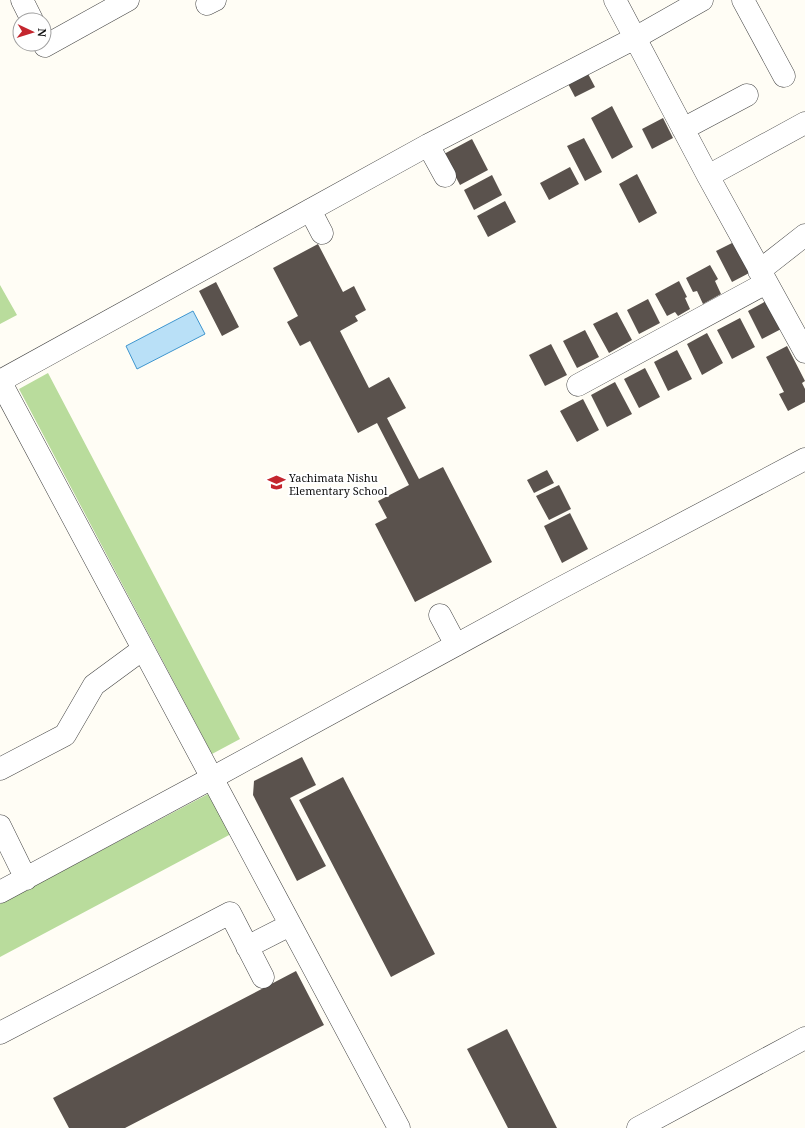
<svg xmlns="http://www.w3.org/2000/svg" width="805" height="1128" viewBox="0 0 805 1128" font-family="'Noto Serif',serif">
	<style>
		.forest { fill: #b9dc9c }
		.water { fill: #b9e0f7; stroke: #3f96cf }
		.building { fill: #5a524d }
		.lines { fill: none; stroke-linecap: round; stroke-linejoin: round }
		.minor-casing { stroke: #444; stroke-width: 23 }
		.minor { stroke: #fff; stroke-width: 22 }
		.labels { text-anchor: middle; dominant-baseline: central; stroke-width: 4; stroke-linejoin: round; paint-order: stroke }
		.poi-label { font-size: 11px; fill: #111; stroke: #fff; text-anchor: start }
	</style>
	<rect width="100%" height="100%" fill="#fffdf5"/>
	<path class="forest" d="M0 285 17 315 0 324Z
		M48 373 240 739 212 754 19 389Z
		M210 793 231 834 0 957V904Z"/>
	<path class="water" d="M193 311 205 334 137 369 126 346Z"/>
	<path class="building" d="M586 70 595 87 575 97 566 80Z
		M612 106 633 147 612 159 591 118Z
		M663 118 673 138 652 149 642 129Z
		M584 138 602 172 585 181 567 146Z
		M472 139 488 170 460 185 444 154Z
		M570 167 579 184 549 200 540 183Z
		M637 174 657 213 639 223 619 184Z
		M492 175 502 195 474 210 464 190Z
		M505 201 516 222 488 237 477 216Z
		M738 240 753 271 732 282 716 251Z
		M318 244 343 292 354 286 366 310 355 316 358 321 340 331 369 388 389 377 406 408 387 418 419 479 443 467 492 562 415 602 375 524 387 518 378 501 409 485 377 423 358 433 310 341 300 346 287 322 298 316 273 268Z
		M710 265 718 279 715 281 721 294 703 304 697 291 693 292 686 278Z
		M679 281 687 297 685 298 690 309 678 316 675 312 667 316 655 294Z
		M216 282 239 327 222 336 199 291Z
		M648 299 660 323 639 334 627 310Z
		M770 299 785 327 762 339 748 311Z
		M617 312 632 340 609 353 593 324Z
		M740 318 755 347 732 359 717 330Z
		M585 330 599 357 577 368 563 341Z
		M707 333 723 363 702 375 687 344Z
		M551 344 567 375 545 386 529 355Z
		M787 346 805 381 802 383 805 389V402L788 411 779 394 784 392 766 357Z
		M677 350 692 379 668 391 654 362Z
		M645 368 660 397 639 408 624 379Z
		M615 382 632 414 607 427 591 395Z
		M583 399 599 430 577 442 560 411Z
		M547 470 554 483 534 493 527 480Z
		M559 485 571 509 549 520 536 496Z
		M570 513 588 549 562 563 544 526Z
		M302 757 316 785 290 798 326 866 297 881 253 795 254 781Z
		M343 777 435 954 391 977 299 800Z
		M296 971 324 1025 125 1128H69L53 1098Z
		M507 1029 557 1128H508L467 1049Z"/>
	<g class="lines">
		<defs>
			<path id="minor" d="M22 0 32 20
				M615 0 708 176 805 352
				M743 0 784 76
				M207 4 215 0
				M44 43 45 46 128 0
				M683 129 747 95
				M428 145 445 176
				M708 176 805 123
				M310 210 322 233
				M759 271 805 235
				M578 385 766 283
				M440 615 456 645
				M0 769 65 735 94 685 143 649
				M0 826 26 879
				M0 892 212 778 555 591 805 459
				M247 947 290 925
				M0 1033 230 913 263 977
				M399 1128 0 381 428 145 635 38 702 0
				M638 1128 805 1038"/>
		</defs>
		<use href="#minor" class="minor-casing"/>
		<use href="#minor" class="minor"/>
	</g>
	<defs>
		<symbol id="school-bare" viewBox="-9 -9 18 18"><path d="M0-5L7-2L0 1L-7-2ZM-4 1L0 2.5L4 1V4Q0 6-4 4Z" fill="#c4262e" stroke="#fff" stroke-width="2.5" paint-order="stroke"/></symbol>
	</defs>
	<g fill-rule="evenodd">
		<use href="#school-bare" x="264" y="470" width="25" height="25"/>
	</g>
	<g class="labels">
		<g class="poi-label">
			<text x="289" y="477">Yachimata Nishu<tspan x="289" dy="13">Elementary School</tspan></text>
		</g>
	</g>
	<g transform="translate(32 32) rotate(94)"><circle r="19" fill="#ffffff" stroke="#a0a0a0"/>
	<path d="M0-3L7 15L0 10L-7 15Z" fill="#c4262e"/>
	<text y="-6" font-size="11" font-weight="bold" text-anchor="middle" fill="#111111">N</text>
	</g>
</svg>
